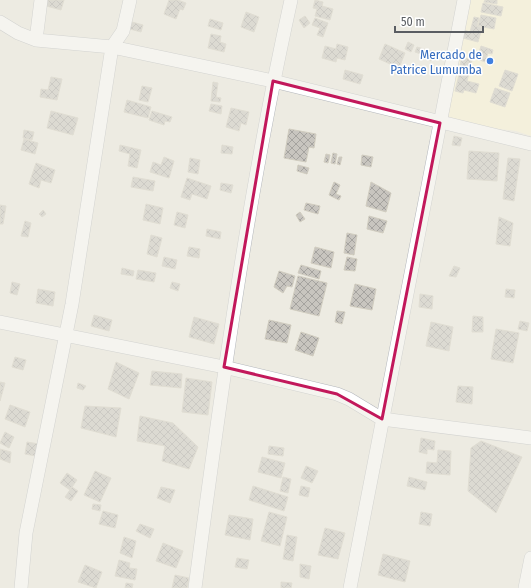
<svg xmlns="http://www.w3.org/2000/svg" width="531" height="588" viewBox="0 0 531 588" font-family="'Fira Sans Condensed',sans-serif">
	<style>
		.commercial { fill: #fdf6d6 }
		.building { fill: url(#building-cross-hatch); stroke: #d1cdc0 }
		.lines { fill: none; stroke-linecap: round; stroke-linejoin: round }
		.street-casing { stroke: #b4b7bc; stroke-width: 14 }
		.street { stroke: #fff; stroke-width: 13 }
		.marked { fill: none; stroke: #c2185b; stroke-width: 3; stroke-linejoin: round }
		.shop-dot { fill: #3f7fe0; stroke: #fff; stroke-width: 1.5 }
		.labels { text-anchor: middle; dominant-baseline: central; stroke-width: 3; stroke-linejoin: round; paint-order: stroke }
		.shop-label { font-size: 13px; fill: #366cbe; stroke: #fff; text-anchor: end }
	</style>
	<defs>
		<pattern id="building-cross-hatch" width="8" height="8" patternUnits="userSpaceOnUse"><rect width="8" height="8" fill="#c8c5bf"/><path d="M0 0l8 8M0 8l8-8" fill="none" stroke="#a5a39f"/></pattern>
	</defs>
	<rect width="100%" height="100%" fill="#edebe2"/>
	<path class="commercial" d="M461 0H531V136L516 131 437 122Z"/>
	<path class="building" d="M44 0H64L61 10 43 5Z
		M169 0H178L186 3 183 10 180 9 176 19 164 14Z
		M315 0 323 2 322 6 333 9 330 20 315 16 317 9 313 8Z
		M485 0H497V4L484 2Z
		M483 3 503 7 501 16 481 12Z
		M246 12 259 17 254 32 241 27Z
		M481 15 496 18 494 29 478 26Z
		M305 16 310 23 304 28 299 20Z
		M474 17 479 18 477 26 482 28 478 42 459 37 461 29 470 32Z
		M315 18 328 23 323 37 317 35 320 28 312 25Z
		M210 19 223 23 221 30 208 26Z
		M132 22 143 25 141 32 130 29Z
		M211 34 221 36 220 42 226 44 224 52 208 48Z
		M408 42 414 45 411 52 405 49Z
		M337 44 348 47 345 60 337 58 336 62 322 58 325 46 336 49Z
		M385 44 405 53 399 68 379 59Z
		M481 46 493 50 492 54 488 53 485 62 477 59Z
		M417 47 434 52 431 61 421 57V54L415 52Z
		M462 57 472 60 470 68 460 65Z
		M461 67 470 69 467 81 479 84 476 93 464 90 463 93 455 91Z
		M345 70 363 75 360 84 343 79Z
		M505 70 518 74 512 91 499 86Z
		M51 77 62 79 57 100 40 97 41 89 48 90Z
		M213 82 218 83 216 97 221 98 220 102 211 101Z
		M142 86 152 88 148 102 139 100Z
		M495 88 510 93 505 107 490 102Z
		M127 100 151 107 148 118 124 112Z
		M211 104 222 106 221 114 209 111Z
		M231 108 249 112 246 125 241 123 239 131 226 127Z
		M51 111 78 118 73 135 47 128Z
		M152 111 172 117 170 122 165 121 164 125 149 120Z
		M289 129 316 134 314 148 309 147 306 162 284 158Z
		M24 130 34 132 32 140 23 138Z
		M454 136 462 138 460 146 452 145Z
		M24 139 38 143 35 154 21 150Z
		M120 145 141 150 137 168 128 166 130 154 119 151Z
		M222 145 233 147 232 154 221 153Z
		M469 151 499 153 497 181 467 179Z
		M333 153 337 154 335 164 331 163Z
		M326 154 330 155 328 163 324 162Z
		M362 155 373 157 371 167 361 165Z
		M164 157 174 161 169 178 150 172 153 162 161 165Z
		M339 157H342L340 165 337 164Z
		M190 158 200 160 198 174 188 172Z
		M508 158 520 159 514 201 503 199Z
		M36 163 55 170 51 183 41 180 39 188 29 184Z
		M298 165 309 168 307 174 297 171Z
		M133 177 155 181 153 191 131 187Z
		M187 178 211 186 207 199 192 194 190 200 181 197Z
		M334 182 340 185 336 194 341 196 339 200 329 195Z
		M371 182 391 193 386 212 366 206Z
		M221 183 233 185 231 193 220 190Z
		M306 203 320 206 318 214 304 210Z
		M146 204 163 208 160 224 143 220Z
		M0 205 6 206 3 224H0Z
		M43 210 46 214 42 217 39 214Z
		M177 212 188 215 185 228 174 225Z
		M300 212 305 219 300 222 296 215Z
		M369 216 387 221 383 233 367 229Z
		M499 217 513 223 510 246 496 244Z
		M25 221 31 223 28 237 21 236Z
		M207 229 221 232 220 239 206 236Z
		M347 233 357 235 354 255 344 253Z
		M151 235 162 238 157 257 147 254Z
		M189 247 200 249 199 258 187 256Z
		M315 247 334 252 331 268 311 263Z
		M164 257 177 260 175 269 162 266Z
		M347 257 357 259 355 271 344 270Z
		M301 265 321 271 319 279 298 273Z
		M454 266 460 268 456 277 449 276Z
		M122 268 134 271 133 276 121 274Z
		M138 270 156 273 154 282 136 279Z
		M279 271 295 276 292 287 287 286 283 293 274 287Z
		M298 276 327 283 319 316 290 309Z
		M12 282 20 284 17 295 10 293Z
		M172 282 180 284 178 291 170 288Z
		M355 284 376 289 372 310 350 306Z
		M38 289 55 292 53 306 36 303Z
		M506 289 515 290 514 298 505 297Z
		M420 294 433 296 432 309 419 307Z
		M337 311 345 312 342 324 335 322Z
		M94 315 112 320 109 331 91 326Z
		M473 316 483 317V332H472Z
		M194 317 219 324 214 344 189 337Z
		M269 320 291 325 287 343 265 339Z
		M520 321 529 323 527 331 518 329Z
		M431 322 453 327 449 351 426 346Z
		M496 329 519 333 513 363 491 359Z
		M301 332 319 338 313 356 295 350Z
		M15 357 26 360 23 370 12 367Z
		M116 362 139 373 129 399 108 389Z
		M152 371 182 374 181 388 150 385Z
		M186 378 212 382 208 415 182 412Z
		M0 382 5 383 0 401Z
		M78 383 86 386 83 390 77 388Z
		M458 386 473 387 472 404 456 402Z
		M10 405 30 412 25 427 5 419Z
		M85 406 121 408 116 437 81 428Z
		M140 416 173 423 198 447 189 469 162 461 165 446 137 441Z
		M5 432 14 437 9 448 0 443Z
		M421 438 435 441 434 450 427 449V454L419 452Z
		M481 441 522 457 496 513 468 491 471 448Z
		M27 442 39 444 36 456 25 454Z
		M269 446 284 448 283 456 268 454Z
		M0 449 11 452 10 463 0 459Z
		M438 450 451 451 450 475 426 473 427 462 437 463Z
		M262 457 285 463 281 478 258 472Z
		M306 466 318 471 312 483 301 478Z
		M95 471 111 478 100 502 84 495Z
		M67 473 77 480 70 490 60 483Z
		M283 477 291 479 288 493 280 491Z
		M409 477 427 482 425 490 407 486Z
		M253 486 288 497 284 511 249 500Z
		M301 486 310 488 308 497 299 495Z
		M72 487 78 491 71 501 65 497Z
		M161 487 175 490 170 503 157 498Z
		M93 504 101 505 100 511 92 509Z
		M103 511 118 515 115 528 99 524Z
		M269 512 287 517 280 546 261 541Z
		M421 512 432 514 430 526 419 524Z
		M229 515 253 519 250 540 225 535Z
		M140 524 154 529 150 538 136 531Z
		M325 528 345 533 338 559 318 555Z
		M287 535 297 537 293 561 283 559Z
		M124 537 136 541 132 558 120 553Z
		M163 543 183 551 176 568 156 561Z
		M383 554 410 561 405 582 378 575Z
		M237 558 249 560 247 569 235 567Z
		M119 560 130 563 129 568 137 569 135 580 115 576Z
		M300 564 311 566 309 579 300 577Z
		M85 565 102 572 96 588 78 582Z
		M175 575 189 578 187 588H172Z
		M281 582 292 583 291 588H281Z
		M126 583 133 584 132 588H125Z"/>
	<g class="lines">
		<defs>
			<path id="street" d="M0 22 18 33 36 40 112 47 273 81 531 144
				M36 40 41 0
				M0 322 224 367 337 394 349 399 382 419 531 438
				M21 588 26 533 72 304 112 47 123 31 130 0
				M195 588C221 391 248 194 291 0
				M350 588 464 0
				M525 588 531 558"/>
		</defs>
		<use href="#street" class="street-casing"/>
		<use href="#street" class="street"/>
	</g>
	<path d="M0 0H531V588H0ZM273 81 440 123 382 419 337 394 224 367Z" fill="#edebe2" fill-opacity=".55" fill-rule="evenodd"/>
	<path class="marked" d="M273 81 440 123 382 419 337 394 224 367Z"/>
	<circle class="shop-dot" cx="490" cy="61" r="4"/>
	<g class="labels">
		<g class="shop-label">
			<text x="482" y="54">Mercado de<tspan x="482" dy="15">Patrice Lumumba</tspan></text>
		</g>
	</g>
	<path d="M395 26v6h88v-6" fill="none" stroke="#5a5d62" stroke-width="2"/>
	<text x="401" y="26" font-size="12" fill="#5a5d62" stroke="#ffffff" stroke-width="3" paint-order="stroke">50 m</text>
</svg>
